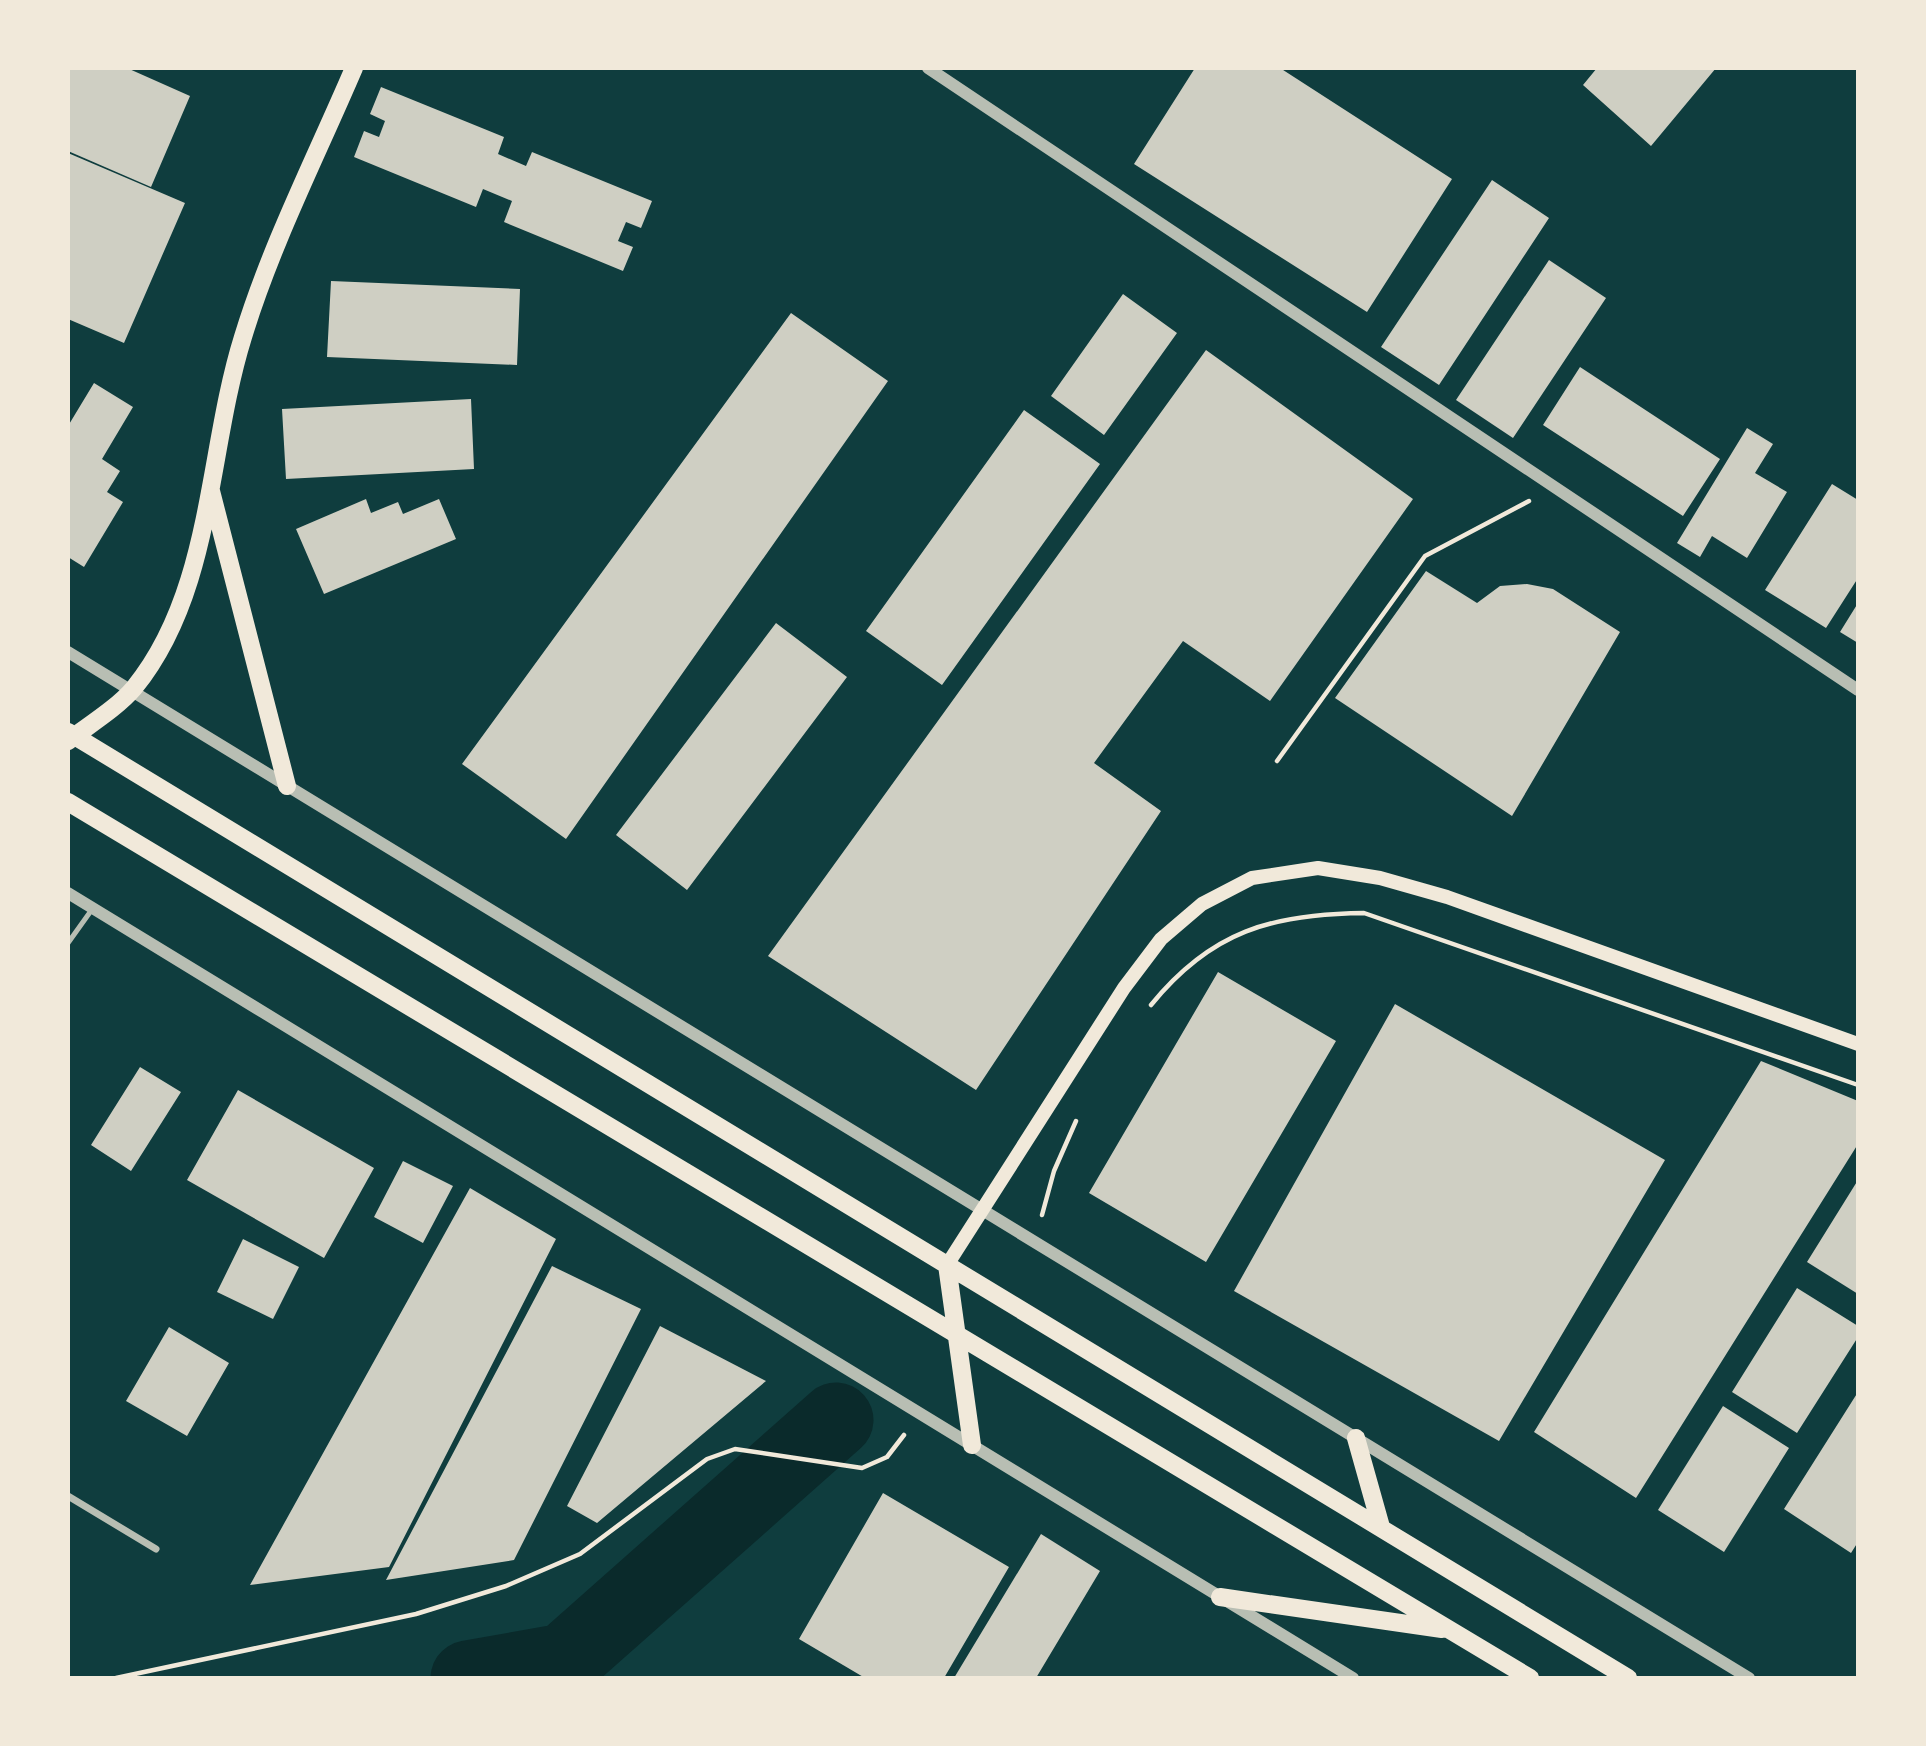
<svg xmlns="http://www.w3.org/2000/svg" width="1926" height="1746" viewBox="0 0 1926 1746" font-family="'Asap Condensed',sans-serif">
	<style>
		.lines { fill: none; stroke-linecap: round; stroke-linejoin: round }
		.river { stroke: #0a2a2b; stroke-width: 75 }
		.building { fill: #cfcfc3 }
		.path { stroke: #f1e9da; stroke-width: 4.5 }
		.service { stroke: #b8beb3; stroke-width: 5 }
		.minor { stroke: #b8beb3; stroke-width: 7 }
		.tertiary { stroke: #b8beb3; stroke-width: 12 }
		.secondary { stroke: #f1e9da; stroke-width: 14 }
		.primary { stroke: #f1e9da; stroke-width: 18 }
	</style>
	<rect width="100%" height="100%" fill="#0f3d3e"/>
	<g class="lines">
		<path class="river" d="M468 1678 564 1661 836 1420"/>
	</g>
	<path class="building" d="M68 68H127L190 96 151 187 68 151Z
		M1195 68H1280L1452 179 1367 312 1134 164Z
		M1597 68H1716L1651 146 1583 85Z
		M381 87 504 137 498 154 526 166 532 152 652 201 641 228 626 222 618 241 633 247 623 271 504 222 512 201 483 189 476 207 354 157 364 131 379 137 385 121 370 114Z
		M68 153 185 203 124 343 68 319Z
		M1492 180 1549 218 1439 385 1381 347Z
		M1549 260 1606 298 1513 438 1456 400Z
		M331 281 520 289 517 365 327 357Z
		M1123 294 1177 333 1104 435 1051 396Z
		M791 313 888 381 566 839 462 764Z
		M1206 350 1413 499 1270 701 1183 641 1094 763 1161 811 976 1090 768 956Z
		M1580 367 1720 459 1683 516 1543 425Z
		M94 383 133 407 102 459 120 471 107 492 123 502 84 567 68 557V426Z
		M471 399 474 469 286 479 282 409Z
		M1024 410 1100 464 942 685 866 631Z
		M1747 428 1773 444 1755 473 1787 492 1747 558 1712 536 1700 557 1677 543Z
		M1832 484 1858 500V578L1826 628 1765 590Z
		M366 499 371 513 398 502 403 514 439 499 456 539 324 594 296 529Z
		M1426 571 1477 603 1500 586 1527 584 1553 589 1620 632 1512 816 1335 698Z
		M1858 603V643L1840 632Z
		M776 623 847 677 687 890 616 835Z
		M1218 972 1336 1041 1206 1262 1089 1193Z
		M1395 1004 1665 1160 1499 1441 1234 1291Z
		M1761 1061 1858 1101V1144L1636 1498 1534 1432Z
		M140 1067 181 1092 131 1171 91 1145Z
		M238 1090 374 1168 324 1258 187 1180Z
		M403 1161 453 1186 423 1243 374 1217Z
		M1858 1180V1294L1807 1262Z
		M470 1188 556 1239 389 1567 250 1585Z
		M243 1239 299 1267 273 1319 217 1292Z
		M552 1266 641 1309 514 1560 386 1580Z
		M1797 1288 1858 1326V1337L1797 1433 1732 1392Z
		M660 1326 766 1381 597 1523 567 1506Z
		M169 1327 229 1363 187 1436 126 1401Z
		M1858 1392V1542L1851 1553 1784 1509Z
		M1723 1406 1789 1448 1724 1552 1658 1510Z
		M883 1493 1009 1567 944 1678H865L799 1639Z
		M1041 1534 1100 1571 1036 1678H954Z"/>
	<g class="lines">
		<path class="path" d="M1277 761 1425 556 1529 501
			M1151 1005C1211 931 1272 914 1364 913L1858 1085
			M1042 1215 1054 1171 1076 1121
			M116 1678 416 1614 506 1586 580 1554 707 1459 735 1449 862 1468 887 1457 904 1435"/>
		<path class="service" d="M68 943 93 908"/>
		<path class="minor" d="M68 1496 156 1549"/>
		<path class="tertiary" d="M928 68 1858 690
			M68 652 1749 1678
			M68 893 1353 1678"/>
		<path class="secondary" d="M947 1265 1124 988 1161 939 1202 904 1252 878 1318 868 1380 878 1447 897 1858 1044"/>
		<path class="primary" d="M211 491 287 786
			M68 732 1628 1678
			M68 741C89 725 117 708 134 688 213 591 207 452 243 337 271 245 316 157 354 68
			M68 802 1530 1678
			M947 1265 972 1445
			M1356 1438 1381 1527
			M1220 1597 1442 1629"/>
	</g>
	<rect width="1926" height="1746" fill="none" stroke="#f1e9da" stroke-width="140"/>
</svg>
